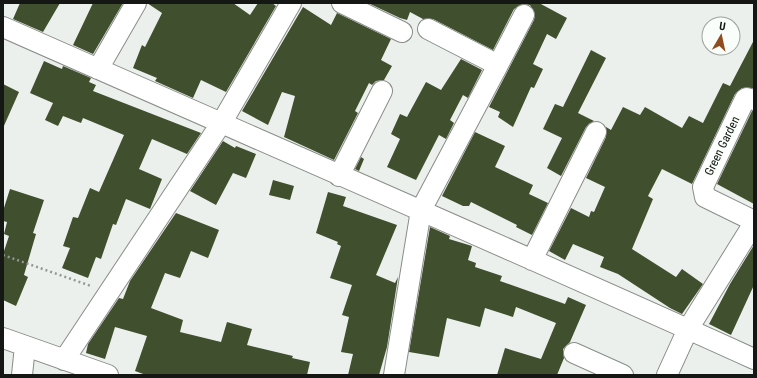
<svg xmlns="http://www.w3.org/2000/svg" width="757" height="378" viewBox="0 0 757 378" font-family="'Roboto Condensed',sans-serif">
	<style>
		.building { fill: #404f2e }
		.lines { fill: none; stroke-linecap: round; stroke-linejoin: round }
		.minor-casing { stroke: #898d89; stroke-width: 22 }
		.path { stroke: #949794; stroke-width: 2.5; stroke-dasharray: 2 3; stroke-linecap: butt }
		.minor { stroke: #fff; stroke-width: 20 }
		.labels { text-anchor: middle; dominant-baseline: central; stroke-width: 4; stroke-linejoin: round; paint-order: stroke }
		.street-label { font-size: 12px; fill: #151715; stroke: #fafefa }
	</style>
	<rect width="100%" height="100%" fill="#ecf0ec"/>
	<path class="building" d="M20 3H60L43 32 13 19Z
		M93 3H123L93 54 73 45Z
		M147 3H233L250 15 258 3H272L276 6 226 92 201 80 193 98 155 81 157 78 133 68 142 45 145 47 162 13Z
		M368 3H539L567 18 556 39 547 34 533 64 543 69 534 88 531 87 513 127 498 117 500 112 489 107 534 20 535 14 530 5 523 4 514 9 493 50 433 19H423L410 12 407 20 400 18Z
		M303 7 331 25 337 13 391 39 381 60 392 66 384 80 376 81 372 85 369 83 355 111 358 113 334 160 284 137 295 96 282 92 268 125 242 111Z
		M754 40V88H742L735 94 692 184 662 169 648 196 653 199 632 249 676 277 682 269 703 284 682 314 670 308 618 274 600 267 604 257 573 244 565 260 549 251 571 208 589 217 591 211 594 212 605 187 586 178 606 137V127L611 130 623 107 640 115 645 107 682 128 689 116 703 123 723 83 730 86Z
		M591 50 606 58 578 113 594 121 586 127 561 176 547 168 562 138 543 129 555 104 563 107Z
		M461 59 482 70 468 98 463 95 450 120 454 123 446 139 439 135 416 180 387 167 400 139 391 134 400 114 407 117 426 82 441 90Z
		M44 61 62 69 63 66 91 78 89 82 96 85 93 91 201 133 187 154 152 139 139 169 162 179 150 209 126 199 116 225 113 224 101 259 96 257 88 278 62 268 70 248 63 246 73 217 78 218 90 188 99 192 124 135 83 118 81 123 63 116 58 126 45 120 53 103 30 93Z
		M3 84 19 92 3 128Z
		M752 111H754V204L717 184Z
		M475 132 505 146 495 167 533 185 529 194 548 203 532 235 516 227 517 225 471 202 469 206H463L442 196Z
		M223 141 235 148 236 146 256 154 246 178 233 173 216 205 190 191Z
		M361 157 364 159 359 171 355 169Z
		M273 180 294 186 290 200 269 195Z
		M10 189 44 200 33 233 36 234 24 275 28 277 16 306 3 300V254L9 236 4 234 7 222 3 221V211Z
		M328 192 346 197 343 206 397 225 376 275 395 283 398 277 387 347 379 375H348L353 354 341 352 349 317 342 315 352 285 330 278 341 246 337 244 338 242 316 233Z
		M176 213 219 230 208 258 191 251 180 278 165 273 151 308 183 320 180 332 221 342 227 322 252 329 247 345 293 356 292 358 310 362 307 375H146L135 371 147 336 115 327 105 359 86 353 88 344 119 298 123 299 130 281Z
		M430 227 450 236 449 239 472 246 468 260 476 263 475 267 502 276 500 281 565 304 568 297 586 305 570 342 563 349 564 358 557 375H497L505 348 541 359 556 323 516 307 513 317 485 308 480 327 447 318 439 357 409 352Z
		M754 245V285L731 335 709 324 730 284Z"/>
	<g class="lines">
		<defs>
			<path id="minor" d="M342 3 402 32
				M3 27C254 138 505 246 754 359
				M498 65 524 15
				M98 69 136 3
				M754 100 747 98 745 99 703 187 705 197 754 221
				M339 176 382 91
				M532 260 596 132
				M3 338 108 375
				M574 353 623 375
				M64 360 222 122 291 3
				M22 375 25 346
				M394 375 421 210 498 65 428 29
				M667 375 688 329 754 223"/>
		</defs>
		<use href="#minor" class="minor-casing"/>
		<path class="path" d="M3 255 91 286"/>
		<use href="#minor" class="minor"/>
	</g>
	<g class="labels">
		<g class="street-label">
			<text transform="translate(722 146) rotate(-64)">Green Garden</text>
		</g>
	</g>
	<rect width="757" height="378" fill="none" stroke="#151715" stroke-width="8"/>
	<g transform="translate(721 36) rotate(9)"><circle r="19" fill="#fafefa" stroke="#9ea29e"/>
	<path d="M0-3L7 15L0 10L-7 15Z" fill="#8f4c1e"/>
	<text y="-6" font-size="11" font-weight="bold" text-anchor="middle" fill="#151715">U</text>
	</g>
</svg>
